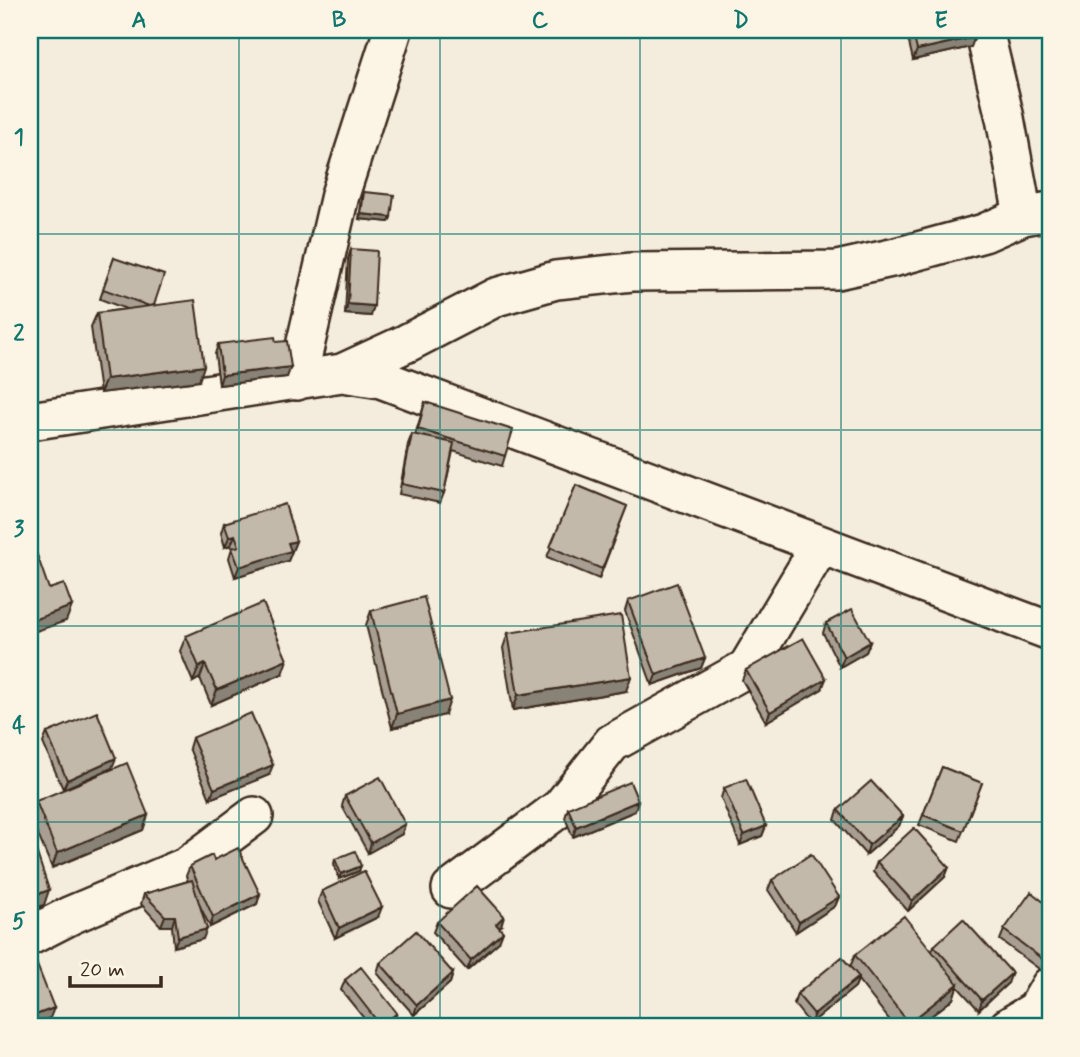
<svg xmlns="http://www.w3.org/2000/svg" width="1080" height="1057" viewBox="0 0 1080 1057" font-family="Mynerve,sans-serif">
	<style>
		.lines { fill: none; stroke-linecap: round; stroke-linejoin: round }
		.minor-casing { stroke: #3b2a1e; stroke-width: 42 }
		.minor { stroke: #fcf5e5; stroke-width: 37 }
		.wall { fill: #a89f92; stroke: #3b2a1e; stroke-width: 2 }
		.shaded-wall { fill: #888277; stroke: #3b2a1e; stroke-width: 2 }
		.building { fill: #c3b9aa; stroke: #3b2a1e; stroke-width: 2 }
		.grid { fill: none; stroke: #0f766e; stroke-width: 2; stroke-opacity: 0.55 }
		.neatline { fill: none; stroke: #0f766e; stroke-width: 2.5 }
		.grid-label { font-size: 23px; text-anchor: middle; font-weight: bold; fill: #0f766e }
	</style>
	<rect width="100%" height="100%" fill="#f4eddd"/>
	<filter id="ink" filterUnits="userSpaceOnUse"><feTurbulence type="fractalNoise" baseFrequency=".0143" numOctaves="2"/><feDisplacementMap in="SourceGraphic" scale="14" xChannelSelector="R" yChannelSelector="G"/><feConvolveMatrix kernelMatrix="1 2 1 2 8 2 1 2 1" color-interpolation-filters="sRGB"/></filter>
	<g filter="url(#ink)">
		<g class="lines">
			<defs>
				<path id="minor" d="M984 30 1005 118 1023 216
					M342 373 407 343 496 297 556 280 632 272 837 270 896 257 984 233 1023 216 1050 211
					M297 381 340 195 393 30
					M30 421 342 373 381 379 1050 631
					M451 889 561 807 612 743 747 668 820 546
					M30 936 71 915 187 866 254 816
					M1008 1027 1036 1010 1050 986"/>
			</defs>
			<use href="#minor" class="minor-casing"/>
			<use href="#minor" class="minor"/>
		</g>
		<path class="wall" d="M906 30H973L971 47 913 60Z
			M364 192 391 217 389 222 359 219 362 197Z
			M351 249 371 316 345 314 348 259Z
			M114 258 154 305 199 381 100 393 91 327 97 313 126 309 100 299Z
			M276 342 287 377 219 385 215 354 218 344Z
			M425 402 505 456 502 466 453 451 444 493 440 503 399 494 408 444 412 434 415 435Z
			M576 485 627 506 599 579 547 557Z
			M224 523 296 541 288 561 235 577 229 558 232 548 231 545 225 547 221 533Z
			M628 601 705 658 701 668 652 685 625 611Z
			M371 611 445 715 392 728 366 625Z
			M826 623 870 642 866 652 840 667 823 633Z
			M508 633 626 691 513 710 503 648Z
			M186 636 282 674 211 705 200 678 193 682 180 651Z
			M746 670 822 689 766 722 742 680Z
			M47 733 112 768 63 789 43 743Z
			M192 738 269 775 210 799 189 748Z
			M942 767 982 783 959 841 919 825Z
			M724 788 766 826 762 836 740 845 721 798Z
			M345 796 405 824 402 834 368 853 342 806Z
			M36 801 148 815 143 830 52 868 30 816Z
			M568 808 635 811 573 837 565 818Z
			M838 810 903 816 899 826 866 855 835 820Z
			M335 859 359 871 339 879 334 864Z
			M214 860 260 894 257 904 210 927 199 904 203 939 174 947 172 926H161L141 904 144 894 188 881 186 876 190 866Z
			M877 862 949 867 945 877 908 911 873 872Z
			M772 880 839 897 835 906 796 932 768 890Z
			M322 891 378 917 335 938 318 901Z
			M437 922 501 926 499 927 503 932 499 942 467 970 433 932Z
			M1004 930 1050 959 1042 971 1000 940Z
			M934 946 1008 983 979 1010 957 986 953 999 917 1027H895L858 980 855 987 810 1024 794 1004 797 994 850 967 855 955 932 951Z
			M380 963 453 973 450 983 414 1015 377 973Z
			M345 980 393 1023 388 1027H371L341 990Z"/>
		<path class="shaded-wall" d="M975 37 971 47 913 60 917 50Z
			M361 214 391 217 389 222 359 219Z
			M348 304 374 306 371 316 345 314Z
			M204 366 199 381 100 393 106 379Z
			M291 367 287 377 219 385 222 375Z
			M235 535 231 545 225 547 229 537Z
			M296 541 288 561 235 577 239 567 288 543Z
			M72 606 66 621 30 633V621Z
			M870 642 866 652 840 667 844 657Z
			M705 658 701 668 652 685 656 675Z
			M287 660 282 674 211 705 217 690Z
			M205 664 200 678 193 682 199 667Z
			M631 677 626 691 513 710 518 695Z
			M826 679 822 689 766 722 770 712Z
			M450 700 445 715 392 728 397 714Z
			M116 758 112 768 63 789 67 780Z
			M273 765 269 775 210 799 214 789Z
			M638 801 635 811 573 837 576 827Z
			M148 815 143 830 52 868 57 853Z
			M903 816 899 826 866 855 869 845Z
			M405 824 402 834 368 853 371 843Z
			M766 826 762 836 740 845 744 835Z
			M361 866 359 871 339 879 341 874Z
			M949 867 945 877 908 911 912 901Z
			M49 890 44 905 30 910V897Z
			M260 894 257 904 210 927 213 917Z
			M839 897 835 906 796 932 799 922Z
			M382 907 378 917 335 938 339 928Z
			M165 916H175L172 926H161Z
			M504 916 501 926 492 934 496 924Z
			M207 929 203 939 174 947 178 937Z
			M503 932 499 942 467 970 471 960Z
			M1050 954V959L1042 971 1045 961Z
			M453 973 450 983 414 1015 417 1005Z
			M1012 973 1008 983 979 1010 982 1000Z
			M859 977 855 987 810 1024 814 1014Z
			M958 984 953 999 917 1027H908L909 1023Z
			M54 1008 50 1018 30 1025V1017Z
			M397 1013 393 1023 388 1027H380Z"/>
		<path class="building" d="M912 30H973L975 37 917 50Z
			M364 192 394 195 391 217 361 214Z
			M351 249 377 251 374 306 348 304Z
			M114 258 164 275 154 305 149 306 103 289Z
			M195 300 204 366 106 379 97 313Z
			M275 337 276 342 287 341 291 367 222 375 218 344Z
			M425 402 513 430 505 456 418 429Z
			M412 434 454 443 444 493 402 484Z
			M576 485 627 506 602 569 550 547Z
			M285 504 296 541 288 543 291 551 239 567 232 548 239 546 235 535 229 537 224 523Z
			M36 552 49 589 64 584 72 606 30 621V554Z
			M677 583 705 658 656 675 628 601Z
			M424 597 450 700 397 714 371 611Z
			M263 603 287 660 217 690 205 664 199 667 186 636Z
			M852 609 870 642 844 657 826 623Z
			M621 615 631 677 518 695 508 633Z
			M803 638 826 679 770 712 746 670Z
			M97 712 116 758 67 780 47 733Z
			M251 713 273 765 214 789 192 738Z
			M127 763 148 815 57 853 36 801Z
			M942 767 982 783 963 831 923 815Z
			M380 777 405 824 371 843 345 796Z
			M746 779 766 826 744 835 724 788Z
			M871 781 903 816 869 845 838 810Z
			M630 782 638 801 576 827 568 808Z
			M914 828 949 867 912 901 877 862Z
			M30 832 49 890 30 897Z
			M238 848 260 894 213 917 190 866 212 855 214 860Z
			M355 851 361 866 341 874 335 859Z
			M811 854 839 897 799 922 772 880Z
			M364 871 382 907 339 928 322 891Z
			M192 880 207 929 178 937 175 916H165L144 894Z
			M477 886 504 916 496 924 503 932 471 960 437 922Z
			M1031 892 1050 907V954L1045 961 1004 930Z
			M904 916 958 984 909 1023 855 955Z
			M963 919 1012 973 982 1000 934 946Z
			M416 931 453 973 417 1005 380 963Z
			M32 952 54 1008 30 1017V953Z
			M842 957 859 977 814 1014 797 994Z
			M361 967 397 1013 381 1026 345 980Z"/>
	</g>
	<path class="grid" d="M239 30V1027M440 30V1027M640 30V1027M841 30V1027M30 234H1050M30 430H1050M30 626H1050M30 822H1050"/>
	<rect width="1080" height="1057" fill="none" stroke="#fcf5e5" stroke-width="77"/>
	<path d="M70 976v10h91v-10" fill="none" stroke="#3b2a1e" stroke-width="3.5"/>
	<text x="80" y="976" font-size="21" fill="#3b2a1e" stroke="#fcf5e5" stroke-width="5" paint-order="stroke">20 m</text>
	<rect x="38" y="38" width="1004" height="980" class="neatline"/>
	<g class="grid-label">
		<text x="139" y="27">A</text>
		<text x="339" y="27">B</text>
		<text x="540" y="27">C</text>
		<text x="741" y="27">D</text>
		<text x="941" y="27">E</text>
		<text x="19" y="144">1</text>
		<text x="19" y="340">2</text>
		<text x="19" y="536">3</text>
		<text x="19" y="732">4</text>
		<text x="19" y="928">5</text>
	</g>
</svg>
